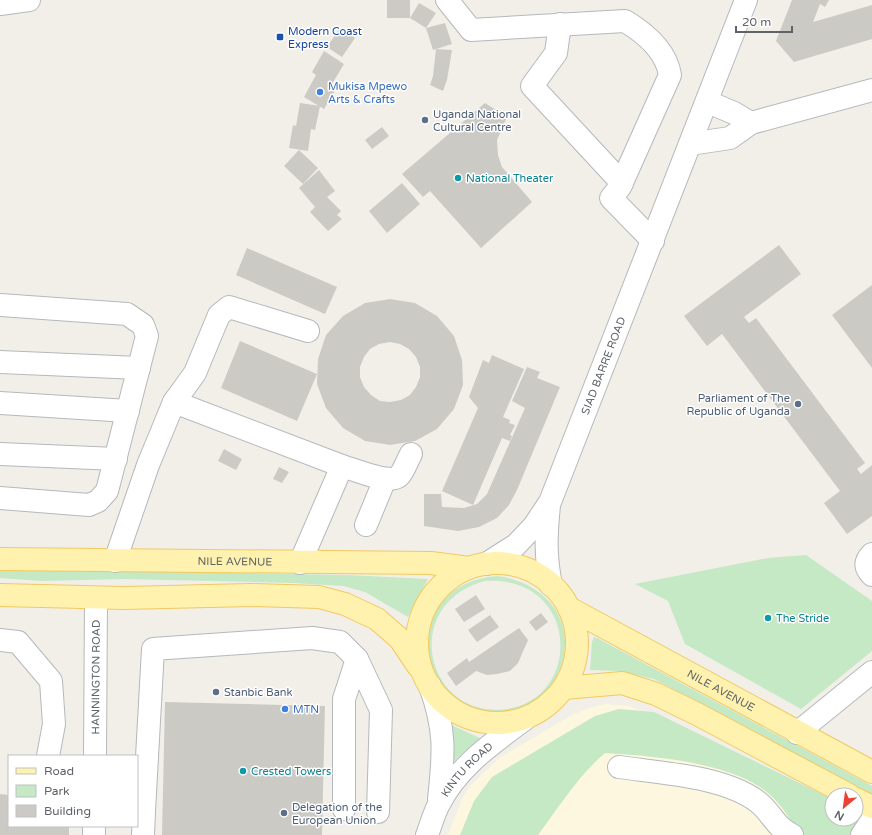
<svg xmlns="http://www.w3.org/2000/svg" width="872" height="835" viewBox="0 0 872 835" font-family="'Varela Round',sans-serif">
	<style>
		.commercial { fill: #fef7e0 }
		.green { fill: #c5e8c5; fill-rule: evenodd }
		.building { fill: #cccac5; fill-rule: evenodd }
		.lines { fill: none; stroke-linecap: round; stroke-linejoin: round }
		.minor-casing { stroke: #b5b8bc; stroke-width: 24 }
		.major-casing { stroke: #f2c960; stroke-width: 24 }
		.minor { stroke: #fff; stroke-width: 22 }
		.major { stroke: #fff2af; stroke-width: 22 }
		.transit-dot { fill: #1a4fb4; stroke: #fff; stroke-width: 1.5 }
		.shop-dot { fill: #3f7fe0; stroke: #fff; stroke-width: 1.5 }
		.service-dot { fill: #5c6f8a; stroke: #fff; stroke-width: 1.5 }
		.culture-dot { fill: #0f9aa8; stroke: #fff; stroke-width: 1.5 }
		.labels { text-anchor: middle; dominant-baseline: central; stroke-width: 3; stroke-linejoin: round; paint-order: stroke }
		.transit-label { font-size: 11px; fill: #164399; stroke: #fff; text-anchor: start }
		.shop-label { font-size: 11px; fill: #366cbe; stroke: #fff; text-anchor: start }
		.service-label { font-size: 11px; fill: #4e5e75; stroke: #fff; text-anchor: start }
		.culture-label { font-size: 11px; fill: #0d838f; stroke: #fff; text-anchor: start }
		.street-label { font-size: 11px; fill: #5f6368; stroke: #fff }
	</style>
	<rect width="100%" height="100%" fill="#f1efe8"/>
	<path class="commercial" d="M606 704 629 706 649 714 832 819 865 835H448L463 797 470 786 501 757 572 715 592 707Z"/>
	<path class="green" d="M806 555 872 601V651L801 709 685 644 668 601 635 584 768 558Z
		M0 568 346 575 428 579 408 617 365 592 344 586 293 583 124 579 42 581 0 578Z
		M497 576C531 580 564 603 565 641 565 666 554 691 531 704 517 712 502 715 485 713 405 701 405 583 497 576ZM485 581C579 575 584 697 507 709 426 721 398 604 485 581Z
		M594 637 599 639 872 786V796L753 730 654 679 619 671 590 670 592 642Z
		M619 709 654 712 832 799V819H856V814L858 820 850 835H800C791 821 782 805 769 794 733 762 652 756 605 753 578 776 559 807 538 835H460L474 801 492 777 595 716Z
		M447 723 484 740 465 751 453 762Z"/>
	<path class="building" d="M387 0H410V18H387Z
		M792 0H829L825 7 820 4 813 22 872 5V39L794 62 776 41Z
		M419 3 436 13 426 28 410 18Z
		M445 23 452 44 433 50 426 28Z
		M340 28 355 38 342 57 327 47Z
		M436 49 452 50 447 80 443 91 430 85 433 76Z
		M324 51 344 64 332 84 337 87 324 109 304 97 316 75 312 72Z
		M300 103 320 106 315 130 311 129 308 151 289 148 293 125 296 126Z
		M485 103 507 117 497 140 498 155 502 167 532 202 481 248 430 191 423 197 402 174Z
		M382 127 389 136 372 149 365 140Z
		M299 150 318 168 303 184 284 166Z
		M319 170 335 191 327 197 341 211 337 215 342 219 328 231 310 212 315 207 299 188Z
		M402 183 420 204 387 233 369 211Z
		M779 245 801 274 744 317 749 323 756 318 865 463 857 469 861 474 872 465V516L847 534 824 503 840 491 722 334 707 346 684 316Z
		M247 248 337 287 325 314 236 275Z
		M872 285V368L832 315Z
		M390 299 415 303 437 316 454 336 462 360 463 385 454 409 437 429 415 441 390 445 365 441 343 428 326 408 317 384 318 359 326 335 343 316 365 303ZM390 342 400 344 409 349 416 357 420 367V377L416 387 410 395 401 400 390 402 380 401 371 395 364 387 360 377V367L364 357 370 349 379 344Z
		M240 341 317 374 297 421 221 388Z
		M492 355 524 369 503 417 510 420 509 423 515 425 510 435 512 436 510 441 502 438 473 505 442 491 478 408 469 397 483 360 489 363Z
		M527 367 540 372 537 378 560 387 517 490 509 505 497 518 479 527 458 531 424 526V494H441L442 507 464 508 477 504 487 494 525 408 512 401Z
		M224 449 242 459 236 470 218 461Z
		M279 467 289 472 282 483 273 479Z
		M476 595 485 609 464 622 455 609Z
		M541 613 548 622 536 631 529 622Z
		M490 615 499 627 477 642 468 630Z
		M519 628 528 640 518 663 510 671 497 674 487 675 476 671 456 686 447 673 467 658 469 662Z
		M165 702 325 706 322 835H162Z
		M0 794 9 795V826H69V835H0Z"/>
	<g class="lines">
		<defs>
			<g id="minor">
				<path d="M447 0 471 30 625 21C645 33 666 50 670 75L620 187 611 198 653 241"/>
				<path d="M0 4 29 0"/>
				<path d="M560 24 556 53 532 86 622 183"/>
				<path d="M708 102 734 113 751 123"/>
				<path d="M690 144 730 138 751 123 872 90"/>
				<path d="M0 305 127 314 143 325 147 336 107 491 98 501 89 505 0 498"/>
				<path d="M0 362 139 368"/>
				<path d="M0 403 128 411"/>
				<path d="M0 454 116 459"/>
				<path d="M342 466C353 469 390 485 399 476 404 471 407 461 411 454"/>
				<path d="M549 505C546 536 545 555 551 585"/>
				<path d="M366 525 385 479"/>
				<path d="M872 554C864 562 865 568 872 575"/>
				<path d="M115 561 148 465 174 402"/>
				<path d="M300 563 342 466 174 402 195 373 219 315 229 307 308 331"/>
				<path id="s1" d="M486 564 516 545 534 526 550 502 746 0"/>
				<path d="M0 640 18 642 51 681 54 724 48 756"/>
				<path d="M430 686C446 730 444 753 439 799"/>
				<path d="M797 733 872 672"/>
				<path id="s2" d="M95 756 96 598"/>
				<path d="M619 767C660 773 724 776 758 802 772 813 775 827 792 835"/>
				<path d="M344 809V699L357 659"/>
				<path d="M137 810 144 811 153 649 312 638 340 642 357 659 381 710 378 812"/>
				<path d="M94 835V826"/>
				<path d="M143 835 144 811"/>
				<path id="s3" d="M427 835C431 825 434 813 439 804 458 766 493 743 525 719"/>
				<path d="M862 835 872 820"/>
			</g>
			<g id="major">
				<path id="s4" d="M0 559 431 563 469 568"/>
				<circle cx="497" cy="643" r="80"/>
				<path d="M0 595 124 598 251 595 319 597 345 604 377 619 400 639 418 666"/>
				<path id="s5" d="M569 608 872 772"/>
				<path d="M564 688 622 683 656 694 697 714 849 795"/>
				<path d="M856 799 872 807"/>
			</g>
		</defs>
		<use href="#minor" class="minor-casing"/>
		<use href="#major" class="major-casing"/>
		<use href="#minor" class="minor"/>
		<use href="#major" class="major"/>
	</g>
	<rect class="transit-dot" x="276" y="33" width="8" height="8" rx="2"/>
	<g class="shop-dot">
		<circle cx="320" cy="92" r="4"/>
		<circle cx="285" cy="709" r="4"/>
	</g>
	<g class="service-dot">
		<circle cx="425" cy="120" r="4"/>
		<circle cx="798" cy="404" r="4"/>
		<circle cx="216" cy="692" r="4"/>
		<circle cx="284" cy="813" r="4"/>
	</g>
	<g class="culture-dot">
		<circle cx="458" cy="178" r="4"/>
		<circle cx="768" cy="618" r="4"/>
		<circle cx="243" cy="771" r="4"/>
	</g>
	<g class="labels">
		<g class="transit-label">
			<text x="288" y="31">Modern Coast<tspan x="288" dy="13">Express</tspan></text>
		</g>
		<g class="shop-label">
			<text x="328" y="86">Mukisa Mpewo<tspan x="328" dy="13">Arts &amp; Crafts</tspan></text>
			<text x="293" y="709">MTN</text>
		</g>
		<g class="service-label">
			<text x="433" y="114">Uganda National<tspan x="433" dy="13">Cultural Centre</tspan></text>
			<text x="790" y="398" text-anchor="end">Parliament of The<tspan x="790" dy="13">Republic of Uganda</tspan></text>
			<text x="224" y="692">Stanbic Bank</text>
			<text x="292" y="807">Delegation of the<tspan x="292" dy="13">European Union</tspan></text>
		</g>
		<g class="culture-label">
			<text x="466" y="178">National Theater</text>
			<text x="776" y="618">The Stride</text>
			<text x="251" y="771">Crested Towers</text>
		</g>
		<g class="street-label">
			<text stroke="none"><textPath href="#s1" startOffset="237">SIAD BARRE ROAD</textPath></text>
			<text stroke="none"><textPath href="#s4" startOffset="235">NILE AVENUE</textPath></text>
			<text stroke="none"><textPath href="#s2" startOffset="79">HANNINGTON ROAD</textPath></text>
			<text stroke="none"><textPath href="#s5" startOffset="173">NILE AVENUE</textPath></text>
			<text stroke="none"><textPath href="#s3" startOffset="78">KINTU ROAD</textPath></text>
		</g>
	</g>
	<rect x="8" y="755" width="130" height="72" fill="#ffffff" stroke="#bfc1c3"/>
	<rect x="16" y="768" width="20" height="6" fill="#fff2af" stroke="#bfc1c3"/>
	<text x="44" y="775" font-size="12" fill="#5f6368">Road</text>
	<rect x="16" y="785" width="20" height="12" fill="#c5e8c5" stroke="#bfc1c3"/>
	<text x="44" y="795" font-size="12" fill="#5f6368">Park</text>
	<rect x="16" y="805" width="20" height="12" fill="#cccac5" stroke="#bfc1c3"/>
	<text x="44" y="815" font-size="12" fill="#5f6368">Building</text>
	<g transform="translate(844 807) rotate(209)"><circle r="19" fill="#ffffff" stroke="#bfc1c3"/>
	<path d="M0-3L7 15L0 10L-7 15Z" fill="#ea4335"/>
	<text y="-6" font-size="11" font-weight="bold" text-anchor="middle" fill="#5f6368">N</text>
	</g>
	<path d="M736 26v6h56v-6" fill="none" stroke="#5f6368" stroke-width="2"/>
	<text x="742" y="26" font-size="12" fill="#5f6368" stroke="#ffffff" stroke-width="3" paint-order="stroke">20 m</text>
</svg>
